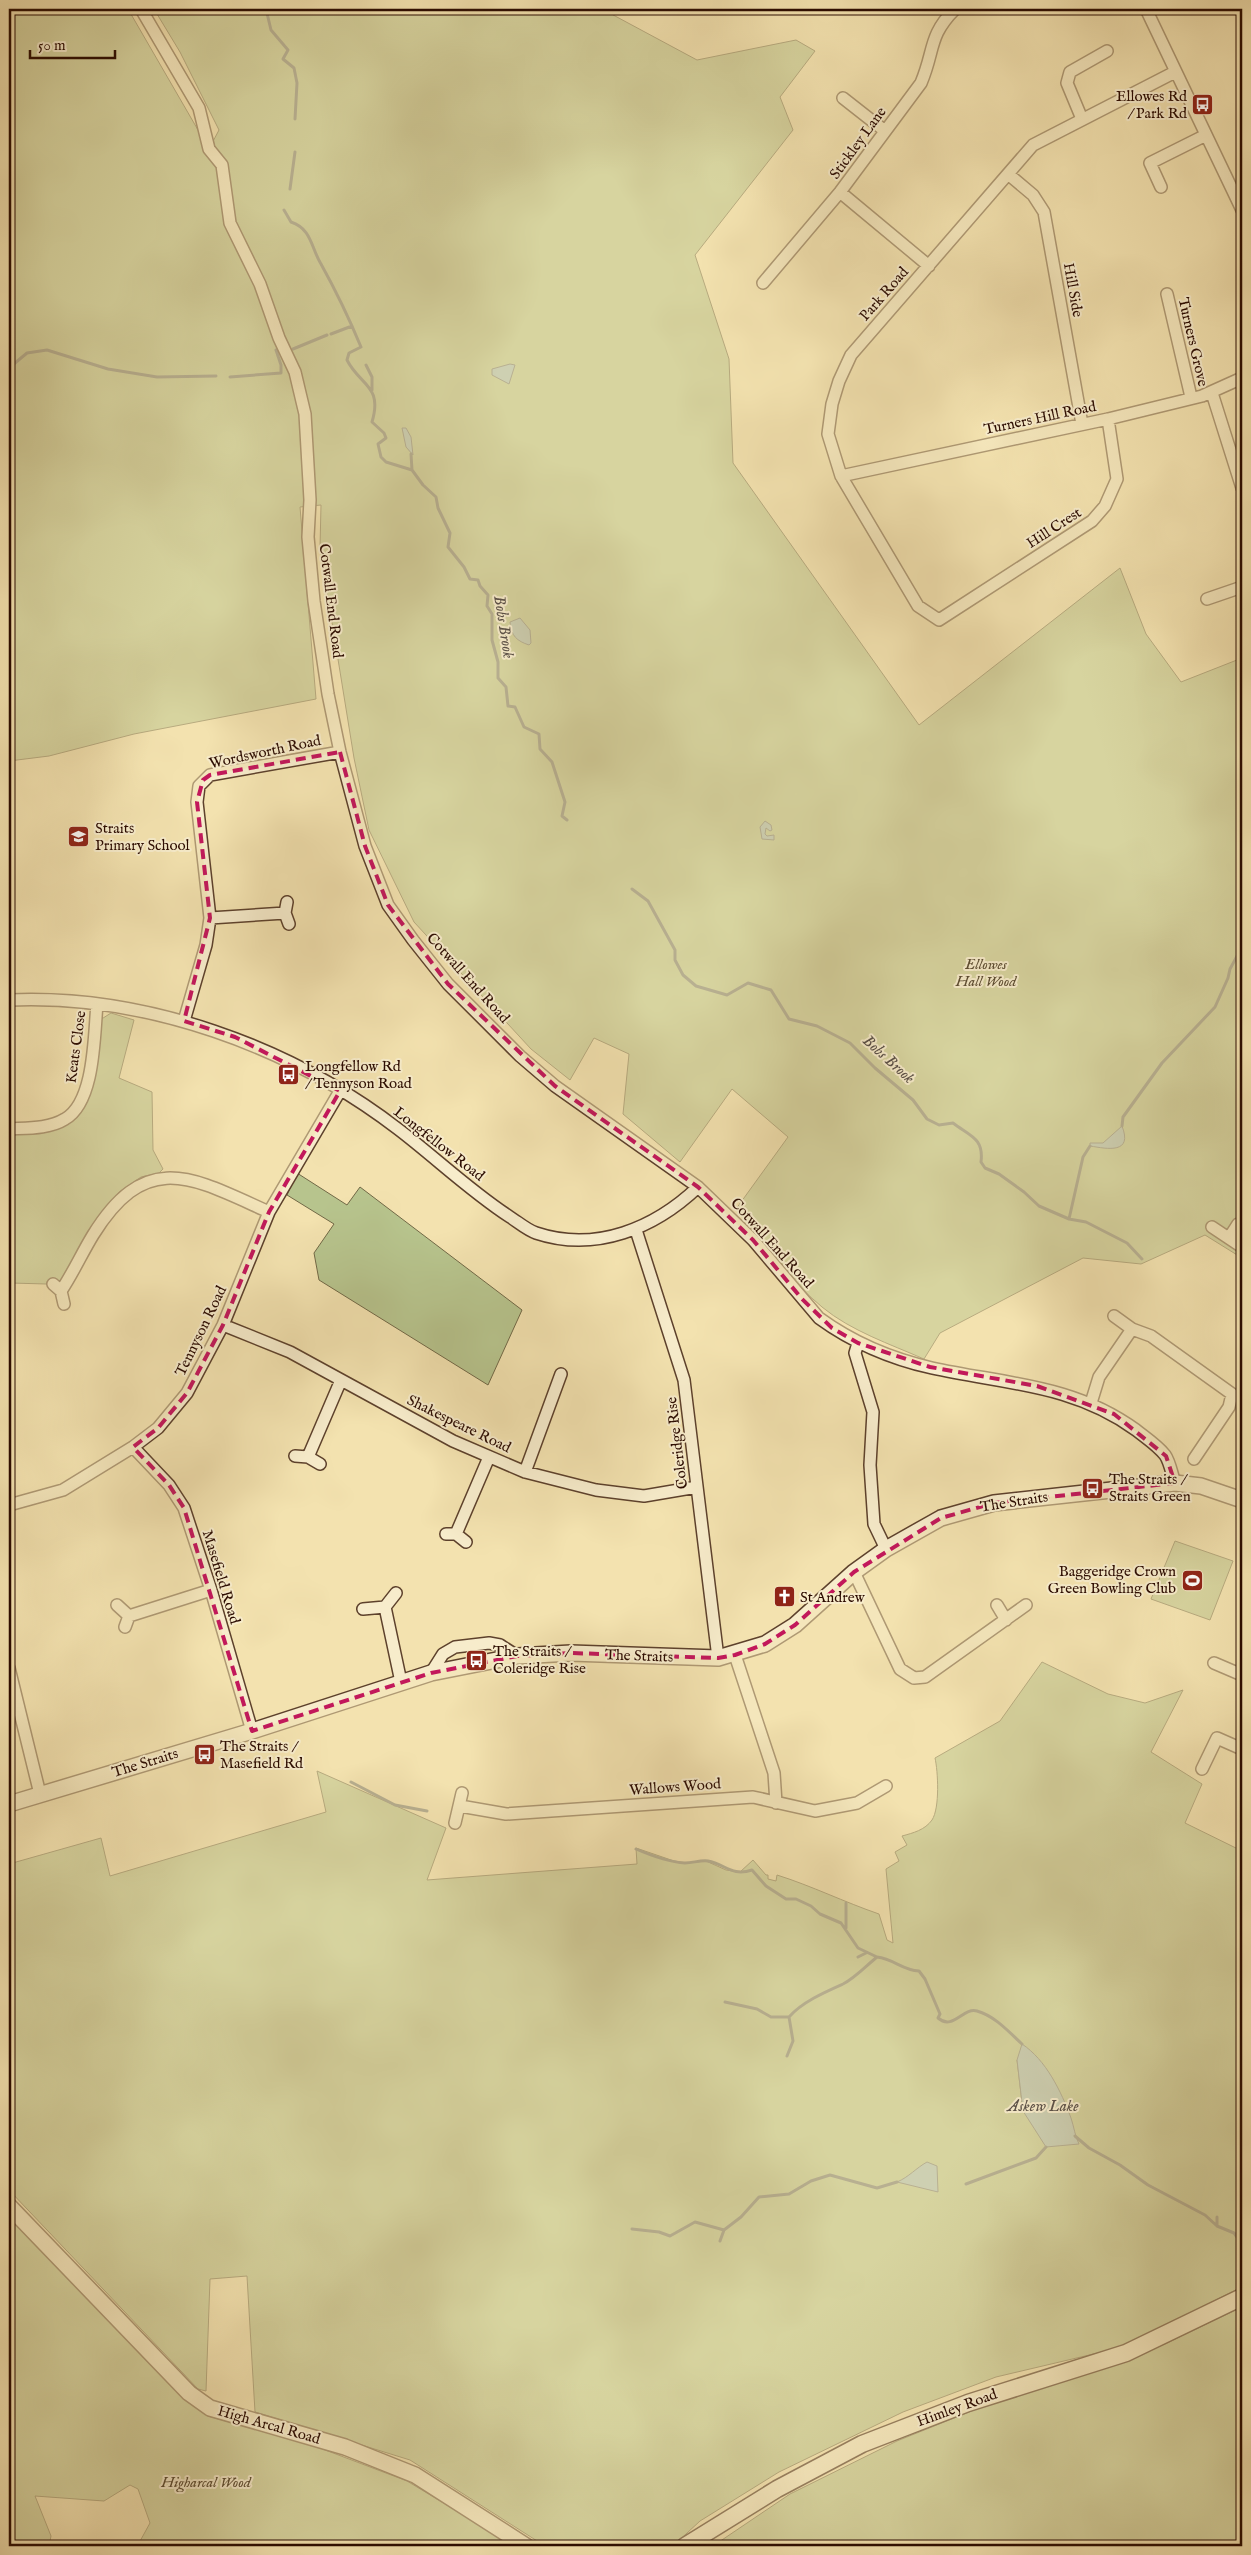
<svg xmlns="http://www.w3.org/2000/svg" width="1251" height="2555" viewBox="0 0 1251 2555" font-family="'IM FELL English',serif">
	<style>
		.green { fill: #b7c48d; stroke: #716846; fill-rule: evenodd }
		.water { fill: #a2bab7; stroke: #72746e }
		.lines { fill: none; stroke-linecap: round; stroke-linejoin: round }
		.stream { stroke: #72746e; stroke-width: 3 }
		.minor-casing { stroke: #5d412c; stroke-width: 14 }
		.tertiary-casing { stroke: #5d412c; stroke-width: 18 }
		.secondary-casing { stroke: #2b0b00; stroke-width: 19 }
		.minor { stroke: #f7eccb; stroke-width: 11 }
		.tertiary { stroke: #f7eccb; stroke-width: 15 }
		.secondary { stroke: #f7eccb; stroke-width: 16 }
		.marked { fill: none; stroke: #c2185b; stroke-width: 4; stroke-dasharray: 10 6; stroke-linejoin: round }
		.labels { text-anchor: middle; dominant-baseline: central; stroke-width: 4; stroke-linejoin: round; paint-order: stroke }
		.poi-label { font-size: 15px; fill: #2b0b00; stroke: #f7eccb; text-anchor: start }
		.street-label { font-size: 15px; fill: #2b0b00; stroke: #f7eccb }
		.park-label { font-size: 15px; font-style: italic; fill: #5c4c31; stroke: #f7eccb }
		.water-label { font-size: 16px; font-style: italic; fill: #5b5149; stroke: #f7eccb }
	</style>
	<rect width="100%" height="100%" fill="#f3e2af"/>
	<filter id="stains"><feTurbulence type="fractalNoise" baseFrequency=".004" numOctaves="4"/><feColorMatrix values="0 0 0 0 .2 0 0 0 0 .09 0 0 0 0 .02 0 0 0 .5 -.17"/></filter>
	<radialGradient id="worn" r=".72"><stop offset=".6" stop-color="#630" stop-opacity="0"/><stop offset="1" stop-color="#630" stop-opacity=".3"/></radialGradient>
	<path class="green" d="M9 9H128L209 149 219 130 180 52 154 9H602L697 60 796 40 815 51 780 97 793 130 695 255 729 359 733 463 919 725 1120 568 1146 634 1181 682 1242 658V1258L1205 1235 1141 1264 1083 1258 940 1333 924 1359C890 1344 851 1331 822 1307 789 1280 763 1241 736 1209L788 1137 732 1089 680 1162 623 1114 629 1054 594 1038 570 1080 531 1049 414 922 369 830 354 758 320 548 321 505 300 507 316 699 134 734 49 756 9 761Z
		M111 1013 134 1020 119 1078 152 1092 153 1150 163 1169 159 1173 141 1177 119 1192 89 1232 64 1279 58 1281 54 1279 46 1284 11 1283 9 1301V1132L74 1117 100 1020Z
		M297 1173 347 1205 360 1187 522 1310 488 1385 319 1280 314 1253 334 1224 287 1195Z
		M1175 1541 1233 1561 1210 1620 1151 1599Z
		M1042 1662 1108 1694 1145 1703 1183 1690 1151 1752 1202 1784 1185 1823 1242 1851V2287L1119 2348 996 2377 903 2412 779 2472 700 2521 673 2546H545L410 2460 255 2412 247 2276 210 2279 206 2391 198 2389 9 2190V1864L101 1838 110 1876 326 1812 317 1771 446 1828 427 1880 637 1864 636 1848 674 1861 687 1863 706 1861 726 1870 740 1872 753 1860 766 1875H768V1879L776 1881 777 1875C812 1886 844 1902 879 1914L887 1940 893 1943 886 1869 899 1861 895 1852 907 1845 902 1836C913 1833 925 1830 932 1820 940 1808 938 1771 935 1758L1000 1721ZM1017 2060 1070 2118 1075 2136 1023 2111Z
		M9 2217 162 2377 208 2416 312 2445 407 2481 515 2546H132L139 2543 150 2523 138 2489 130 2485 104 2501 35 2496 51 2536 49 2546H9Z
		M1242 2307V2546H713L790 2494 897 2441 989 2404 1093 2372 1165 2344Z"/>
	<path class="water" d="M510 364 515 365 509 384 492 375V369Z
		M402 428H406L411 437 413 455 406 447Z
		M520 618 530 630 531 643 529 645C517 641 511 636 510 622Z
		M765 821 771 825 772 830 770 831 766 828 765 834 767 836 774 835V840L762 839 760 827Z
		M1122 1126C1133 1154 1108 1149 1090 1146V1143H1103Z
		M1022 2044C1046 2060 1061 2091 1071 2118 1074 2127 1075 2136 1079 2144L1046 2147 1023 2111 1017 2060Z
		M927 2162 937 2166 938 2192 897 2182C909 2177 916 2168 927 2162Z"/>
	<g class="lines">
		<path class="stream" d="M266 9 271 30 288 50 283 59 294 68 297 83 295 119
			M290 189 295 152
			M284 210 291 222C312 229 311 248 321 264 336 291 349 318 361 347L349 353 347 360C360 386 383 385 372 422L384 433 386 438 378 444 381 457 386 462 412 470 423 485 436 497 438 508 450 533 448 547 464 567 470 579 478 580 480 586 488 595 487 606 492 614V640L498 662V678L506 687 508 706 515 707 524 727 539 734 540 749 552 762 565 802 562 816 567 820
			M331 334 352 326
			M293 349 327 335
			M366 365 372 377V390
			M9 368 27 353 47 350 108 369 157 377 216 376
			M230 377 281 373V365L276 350
			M411 454 412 470
			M632 889 648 901 675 950V960L683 975 696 986 727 995 748 983 771 990 789 1019 817 1026 850 1043 875 1068 913 1100 927 1119 939 1125 953 1123C970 1136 984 1138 981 1162L985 1168 999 1174 1024 1192 1039 1206 1069 1219 1086 1222 1127 1243 1142 1259
			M1122 1126 1123 1117 1162 1063 1215 1007 1228 978 1230 969 1242 947
			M1069 1219 1083 1157 1090 1146
			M351 1782 395 1805 427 1811
			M636 1849C652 1856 668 1862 685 1863 693 1863 700 1860 708 1861 725 1864 732 1877 752 1870L766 1886 786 1899H796L811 1906 820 1914 841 1923 858 1948 877 1957
			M846 1928V1903
			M858 1957 866 1953
			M725 2002 757 2009 771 2017H789C802 2002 825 1992 843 1984 855 1978 867 1965 877 1957 894 1959 902 1970 919 1971L925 1979 940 2014 938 2018C953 2031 963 2007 977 2011 995 2016 1009 2032 1022 2044
			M787 2056 793 2041 789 2017
			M1075 2136 1089 2148 1120 2165 1148 2185 1205 2215 1217 2226 1234 2233 1242 2244
			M966 2184 1036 2158 1046 2147
			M1217 2226V2217
			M632 2229 659 2232 670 2236 695 2222 724 2230 741 2217 759 2197 789 2194 811 2181 830 2175 877 2188 897 2182
			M720 2241 724 2230"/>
		<defs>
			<path id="minor" d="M141 9 199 108 209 149 222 165 230 223 260 284 279 338 295 372 305 414 310 500 308 537 314 601 328 694 340 752 365 846 388 905 413 940 448 984 520 1056 555 1086 698 1187 753 1240 819 1318C852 1342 892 1359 932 1368 1005 1384 1073 1384 1136 1430 1146 1438 1157 1445 1165 1455 1170 1462 1172 1475 1175 1483
				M1146 9 1242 210
				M843 98 885 131
				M1082 119 1067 83 1070 72 1107 51
				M1008 174 1033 195 1044 212 1082 424
				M1161 187 1150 163 1206 135
				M840 192 929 266
				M763 283 840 192 921 83C935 50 928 36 955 9
				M1167 294 1191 397
				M1212 393 1242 488
				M1108 419 1117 479 1105 506 1092 521 939 620 918 606 841 476 828 434 832 404 839 381 851 355 1033 145 1175 72
				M841 476 1108 419 1202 396 1242 378
				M1207 599 1242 587
				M287 902 285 913 289 924
				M210 918 285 913
				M9 1000C145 994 290 1046 398 1129 436 1158 470 1191 510 1217 518 1222 527 1230 536 1233 596 1253 655 1228 698 1187
				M184 1021 206 945 210 918 197 802 199 786 210 775 340 752
				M9 1129C27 1128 49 1129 65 1119 95 1102 94 1035 97 1004
				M1212 1227 1242 1247
				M636 1230 684 1380 718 1658
				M1229 1238 1238 1224
				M53 1284 61 1291 64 1304
				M61 1291C73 1273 82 1253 93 1235 147 1148 193 1178 269 1212
				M1114 1316 1132 1329 1151 1336 1232 1394 1229 1407 1194 1459
				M223 1325 290 1352 453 1441 525 1472 596 1490 644 1496 697 1487
				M858 1343 855 1353 873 1412 870 1465 874 1524 886 1549
				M1091 1403 1099 1377 1132 1329
				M133 1447 169 1485 184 1508 211 1590 252 1731
				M295 1456 308 1457 320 1464
				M308 1457 341 1380
				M525 1472 561 1374
				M9 1505 63 1490 133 1447 158 1428 187 1393 223 1325 269 1212 340 1091
				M446 1534H456L466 1542
				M456 1534 489 1457
				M854 1572 900 1669 914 1678 925 1677 1026 1605
				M117 1605 129 1616 125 1627
				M997 1605 1006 1620
				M385 1607 401 1682
				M363 1609 385 1607 396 1593
				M129 1616 211 1590
				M735 1655 774 1773 776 1803
				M1214 1663 1242 1675
				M9 1668 40 1794
				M431 1673 443 1654 455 1647 489 1643 500 1645 517 1656
				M1202 1769 1217 1738 1242 1749
				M460 1806 506 1814 753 1797 815 1811 857 1803 886 1786
				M455 1823 462 1793"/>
			<path id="tertiary" d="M9 1804 252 1731 431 1673 517 1656 571 1653 718 1658 765 1644 795 1625 854 1572 886 1549 941 1518 994 1503 1175 1483 1201 1486 1242 1500
				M9 2206 189 2393 210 2408 345 2447 415 2475 526 2546"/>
			<path id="secondary" d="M685 2546 777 2489 862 2444 968 2403 1126 2353 1242 2297"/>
		</defs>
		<use href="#minor" class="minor-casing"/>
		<use href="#tertiary" class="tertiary-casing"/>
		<use href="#secondary" class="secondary-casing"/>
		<use href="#minor" class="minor"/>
		<use href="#tertiary" class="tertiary"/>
		<use href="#secondary" class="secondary"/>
	</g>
	<path d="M0 0H1251V2555H0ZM340 752 365 846 388 905 448 984 555 1086 698 1187 753 1240 802 1299 832 1328 858 1343 930 1367 1037 1386 1114 1414 1166 1456 1175 1483 994 1503 941 1518 854 1572 795 1625 765 1644 735 1655 718 1658 571 1653 517 1656 431 1673 252 1731 184 1508 169 1485 133 1447 158 1428 187 1393 223 1325 269 1212 340 1091 235 1037 184 1021 210 918 197 802 203 780 210 775Z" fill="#f3e2af" fill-opacity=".55" fill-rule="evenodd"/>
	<path class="marked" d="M340 752 365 846 388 905 448 984 555 1086 698 1187 753 1240 802 1299 832 1328 858 1343 930 1367 1037 1386 1114 1414 1166 1456 1175 1483 994 1503 941 1518 854 1572 795 1625 765 1644 735 1655 718 1658 571 1653 517 1656 431 1673 252 1731 184 1508 169 1485 133 1447 158 1428 187 1393 223 1325 269 1212 340 1091 235 1037 184 1021 210 918 197 802 203 780 210 775Z"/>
	<defs>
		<symbol id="bus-square" viewBox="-11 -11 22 22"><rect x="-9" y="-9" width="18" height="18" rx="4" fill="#8f2418" stroke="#f7eccb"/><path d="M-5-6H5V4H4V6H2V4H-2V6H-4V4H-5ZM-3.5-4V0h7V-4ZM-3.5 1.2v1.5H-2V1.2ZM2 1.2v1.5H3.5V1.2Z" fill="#fff"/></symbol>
		<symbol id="school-square" viewBox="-11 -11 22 22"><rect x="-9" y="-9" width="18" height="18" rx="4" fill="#8f2418" stroke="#f7eccb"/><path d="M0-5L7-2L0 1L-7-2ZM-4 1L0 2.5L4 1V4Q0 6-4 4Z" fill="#fff"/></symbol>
		<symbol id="stadium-square" viewBox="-11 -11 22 22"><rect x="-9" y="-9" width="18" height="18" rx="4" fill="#8f2418" stroke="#f7eccb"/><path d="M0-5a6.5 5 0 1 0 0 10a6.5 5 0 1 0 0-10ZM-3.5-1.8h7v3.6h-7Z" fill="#fff"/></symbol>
		<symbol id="church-square" viewBox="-11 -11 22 22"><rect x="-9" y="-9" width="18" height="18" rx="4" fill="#8f2418" stroke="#f7eccb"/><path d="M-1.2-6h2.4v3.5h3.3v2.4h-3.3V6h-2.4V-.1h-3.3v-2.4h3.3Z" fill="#fff"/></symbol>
	</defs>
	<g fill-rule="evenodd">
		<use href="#bus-square" x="1190" y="92" width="25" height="25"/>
		<use href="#school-square" x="66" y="824" width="25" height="25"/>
		<use href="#bus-square" x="276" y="1062" width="25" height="25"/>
		<use href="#bus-square" x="1080" y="1476" width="25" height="25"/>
		<use href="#stadium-square" x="1180" y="1568" width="25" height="25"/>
		<use href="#church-square" x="772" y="1584" width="25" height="25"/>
		<use href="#bus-square" x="464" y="1648" width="25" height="25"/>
		<use href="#bus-square" x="192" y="1742" width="25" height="25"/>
	</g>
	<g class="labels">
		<g class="poi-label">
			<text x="1187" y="96" text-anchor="end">Ellowes Rd<tspan x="1187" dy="17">/ Park Rd</tspan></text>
			<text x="95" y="828">Straits<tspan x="95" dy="17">Primary School</tspan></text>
			<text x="305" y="1066">Longfellow Rd<tspan x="305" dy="17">/ Tennyson Road</tspan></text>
			<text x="1109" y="1479">The Straits /<tspan x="1109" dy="17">Straits Green</tspan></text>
			<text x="1176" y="1571" text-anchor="end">Baggeridge Crown<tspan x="1176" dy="17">Green Bowling Club</tspan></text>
			<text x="800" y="1597">St Andrew</text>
			<text x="493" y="1651">The Straits /<tspan x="493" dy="17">Coleridge Rise</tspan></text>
			<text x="220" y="1746">The Straits /<tspan x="220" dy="17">Masefield Rd</tspan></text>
		</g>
		<g class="street-label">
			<text transform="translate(858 143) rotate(-54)">Stickley Lane</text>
			<text transform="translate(1073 290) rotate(80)">Hill Side</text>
			<text transform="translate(884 294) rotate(-49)">Park Road</text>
			<text transform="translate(1193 342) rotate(77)">Turners Grove</text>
			<text transform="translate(1040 418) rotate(-12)">Turners Hill Road</text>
			<text transform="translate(1054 528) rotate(-33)">Hill Crest</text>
			<text transform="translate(331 601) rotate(83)">Cotwall End Road</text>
			<text transform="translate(265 752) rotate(-12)">Wordsworth Road</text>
			<text transform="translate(468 978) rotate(48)">Cotwall End Road</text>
			<text transform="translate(76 1047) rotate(-82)">Keats Close</text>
			<text transform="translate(439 1144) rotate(38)">Longfellow Road</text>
			<text transform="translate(772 1243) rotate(48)">Cotwall End Road</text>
			<text transform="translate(201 1331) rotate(-64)">Tennyson Road</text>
			<text transform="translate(459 1424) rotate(26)">Shakespeare Road</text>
			<text transform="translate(677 1443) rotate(-97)">Coleridge Rise</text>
			<text transform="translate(1014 1502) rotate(-9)">The Straits</text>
			<text transform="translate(221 1577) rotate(73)">Masefield Road</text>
			<text transform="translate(639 1656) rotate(2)">The Straits</text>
			<text transform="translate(145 1763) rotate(-17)">The Straits</text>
			<text transform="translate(675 1787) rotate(-4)">Wallows Wood</text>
			<text transform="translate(957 2408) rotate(-20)">Himley Road</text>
			<text transform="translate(269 2425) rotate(16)">High Arcal Road</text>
		</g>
		<g class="park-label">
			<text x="986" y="964">Ellowes<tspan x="986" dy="17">Hall Wood</tspan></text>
			<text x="206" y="2482">Higharcal Wood</text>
		</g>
		<g class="water-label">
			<text transform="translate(503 627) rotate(81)">Bobs Brook</text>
			<text transform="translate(888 1060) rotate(42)">Bobs Brook</text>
			<text x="1043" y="2107">Askew Lake</text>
		</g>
	</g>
	<rect width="1251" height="2555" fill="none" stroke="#f3e2af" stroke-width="30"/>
	<rect x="10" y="10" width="1231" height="2535" fill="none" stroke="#2b0b00" stroke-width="2.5"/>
	<rect x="15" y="15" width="1221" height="2525" fill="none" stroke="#2b0b00"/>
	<path d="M30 50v8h85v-8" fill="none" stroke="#2b0b00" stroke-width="2.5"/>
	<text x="38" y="50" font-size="15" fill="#2b0b00" stroke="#f7eccb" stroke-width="4" paint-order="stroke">50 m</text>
	<rect width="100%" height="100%" filter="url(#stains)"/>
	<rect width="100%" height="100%" fill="url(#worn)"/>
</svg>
